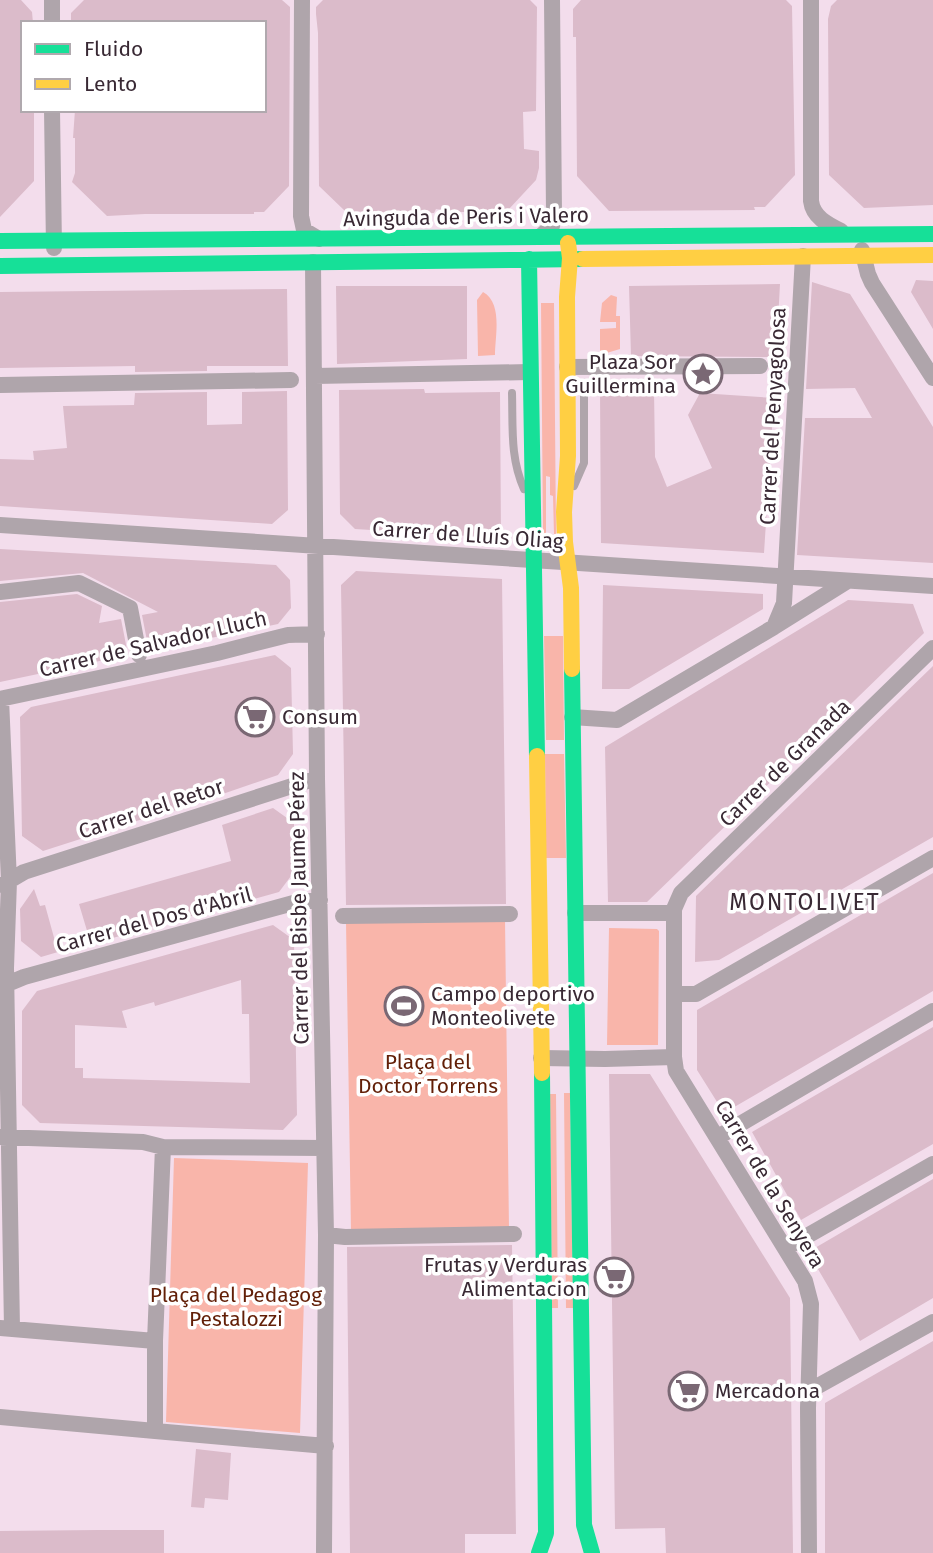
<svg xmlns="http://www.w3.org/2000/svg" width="933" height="1553" viewBox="0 0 933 1553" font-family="'Fira Sans',sans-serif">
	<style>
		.green { fill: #f9b5aa }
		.building { fill: #dbbbca; fill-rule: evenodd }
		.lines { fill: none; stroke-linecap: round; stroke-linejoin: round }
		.lane { stroke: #afa5ab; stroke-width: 8 }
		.street { stroke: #afa5ab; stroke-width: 16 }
		.fast { stroke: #16e098; stroke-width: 16 }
		.slow { stroke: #ffcf43; stroke-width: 16 }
		.labels { text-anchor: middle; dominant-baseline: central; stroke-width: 7; stroke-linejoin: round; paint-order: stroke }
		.street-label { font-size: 21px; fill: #392934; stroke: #fff }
		.poi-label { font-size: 21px; fill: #392934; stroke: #fff; text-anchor: start }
		.park-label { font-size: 21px; fill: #621f07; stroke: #fff }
		.neighbourhood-label { font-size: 23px; letter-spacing: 2px; fill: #392934; stroke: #fff }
	</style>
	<rect width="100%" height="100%" fill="#f3ddec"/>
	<path class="green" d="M483 292C503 303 495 336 495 355L478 356 477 300Z
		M611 295 617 297 616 316H620V349L600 355V329L616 328V322H600L602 303Z
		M541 303H554L556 534H554L553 496 550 495V477L546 476V535H543Z
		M544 636H563L564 740H546Z
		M545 754H564L566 858H546Z
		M505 920 509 1229 351 1231 346 922Z
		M609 928 657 929 659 931 658 1045H607Z
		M564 1093H570L573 1308H566Z
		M550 1094H556L558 1308H552Z
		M174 1158 308 1163 300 1433 166 1422Z"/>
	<path class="building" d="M0 0H21L32 12 33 23H23V110H34V181L0 217Z
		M84 0H282L290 7 289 186 264 212H254V214H145L107 216 72 182 75 173V138H73L75 110H264V23H71V13Z
		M323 0H530L537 7 536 111 523 112 524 149 539 151V168L536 180 509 209 495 212H454L436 209 434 213H394L345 211 319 186 318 33 316 14V7Z
		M581 0H786L792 6 795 175 765 207H754L755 210 609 211 577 176 576 37H573V9Z
		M837 0H933V205L864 208 829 175 828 19 831 6Z
		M916 280 933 281V329L911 292Z
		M812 282 850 294 933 427V563L797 555 805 418H872L855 388 806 389Z
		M780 284 776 357 631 356 629 286Z
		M336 286H467V359L337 364Z
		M287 289 288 366H207V371L135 372V366L0 368V292Z
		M424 389 425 393 500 392 501 538 355 529 340 514 339 390Z
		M600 390H654L655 457 667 487 712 468 688 415 700 393 774 398 764 553 601 543Z
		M287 391 288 510 272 524 0 506V459L34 460 33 451 67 448 63 406 134 405 135 393 207 392V425L242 424V392Z
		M0 549 276 565 290 580 291 608 278 624 149 651 142 615 158 612 83 573 0 581Z
		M356 571 502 579 506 904 346 905 341 585Z
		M603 585 763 594V609L629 689H602Z
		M77 594 102 606 99 623 121 619 128 655 0 682V602Z
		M848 600 913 604 924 633 647 902H608L605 747Z
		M275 655 291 668 293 754 278 775 150 819 149 817 43 851 22 836 20 717 31 707Z
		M933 666V837L719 960 695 962 696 896Z
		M273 808 294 823V872L279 892 91 944 79 904 231 861 222 825Z
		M933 873V991L724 1113 697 1070V1010Z
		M34 889 40 906 45 905 58 952 41 957 21 941 20 909Z
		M273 925 294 940 297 1115 283 1130 40 1123 22 1105V1011L37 991ZM241 980 242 1014H249L250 1083 83 1078V1068H75V1025L127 1028 122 1011 154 1002 155 1006Z
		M933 1027V1144L801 1220 752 1132Z
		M609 1074H650L790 1298 793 1553H666L665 1528 615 1529Z
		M933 1179V1298L860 1341 808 1252Z
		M512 1245 516 1534H465V1553H350L347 1247Z
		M933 1341V1553H825V1403Z
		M196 1449 231 1453 228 1500 205 1498 204 1508 191 1507Z
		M98 1530H164V1553H0V1531Z"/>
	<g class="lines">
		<path class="lane" d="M512 393C513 427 510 458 524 489
			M574 486 584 463V392"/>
		<path class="street" d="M52 0V23
			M302 0 301 216 304 230 319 239
			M811 0V201C813 217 827 224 841 231
			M52 110 54 248
			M540 237 552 226 554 213 552 0
			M862 250 868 274 872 283 933 378
			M313 262 317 778 326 1235 324 1553
			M567 367 760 366
			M315 376 529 372
			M0 385 291 380
			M0 525C311 544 622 568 933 586
			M0 592 79 583 130 608 139 655
			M774 627 846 582
			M0 699 217 653 288 635 317 634
			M1 699 9 881 6 968 12 1329
			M572 717 617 720 774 627 784 603 803 256
			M2 885 24 872 317 778
			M575 913H674
			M343 916 510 914
			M0 987 24 977 297 902 320 900
			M675 994H696L933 858
			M541 1058 605 1059 674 1057
			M0 1137 143 1142 163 1147 324 1148
			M718 1137 933 1011
			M163 1147 155 1341V1431L326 1446
			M326 1235 345 1237 514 1234
			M786 1248 933 1164
			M0 1328 155 1341
			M809 1391 933 1322
			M0 1417 155 1431
			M809 1553 808 1408 811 1304 805 1281 676 1071 674 1057V909L681 893 933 648"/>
		<path class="fast" d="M0 241 933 234
			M529 259 537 756
			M0 266 583 259
			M572 669 584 1525 592 1553
			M539 1553 546 1533 542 1073"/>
		<path class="slow" d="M568 243 570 258 567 297 568 456 564 512 565 542 571 588 572 669
			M583 259 933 255
			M537 756 542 1073"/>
	</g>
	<defs>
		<symbol id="sight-ring" viewBox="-11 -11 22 22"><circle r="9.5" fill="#fff" stroke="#7a6874" stroke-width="1.5"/><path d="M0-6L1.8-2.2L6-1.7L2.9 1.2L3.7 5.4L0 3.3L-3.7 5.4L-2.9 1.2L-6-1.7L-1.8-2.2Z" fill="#7a6874"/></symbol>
		<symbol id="supermarket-ring" viewBox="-11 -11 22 22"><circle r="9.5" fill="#fff" stroke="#7a6874" stroke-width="1.5"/><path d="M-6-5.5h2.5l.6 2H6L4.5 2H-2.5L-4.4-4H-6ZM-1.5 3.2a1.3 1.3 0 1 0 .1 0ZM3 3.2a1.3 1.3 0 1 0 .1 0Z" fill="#7a6874"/></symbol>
		<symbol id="stadium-ring" viewBox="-11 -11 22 22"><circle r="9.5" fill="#fff" stroke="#7a6874" stroke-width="1.5"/><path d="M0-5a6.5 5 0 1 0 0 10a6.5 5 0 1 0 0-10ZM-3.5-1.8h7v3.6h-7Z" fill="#7a6874"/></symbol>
	</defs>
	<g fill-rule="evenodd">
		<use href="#sight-ring" x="681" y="352" width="44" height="44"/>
		<use href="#supermarket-ring" x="233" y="695" width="44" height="44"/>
		<use href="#stadium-ring" x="382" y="984" width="44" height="44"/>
		<use href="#supermarket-ring" x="592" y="1255" width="44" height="44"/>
		<use href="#supermarket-ring" x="666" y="1369" width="44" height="44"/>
	</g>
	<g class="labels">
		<g class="street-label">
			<text transform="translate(466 217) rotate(-1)">Avinguda de Peris i Valero</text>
			<text transform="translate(773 416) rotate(-87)">Carrer del Penyagolosa</text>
			<text transform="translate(468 535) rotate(4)">Carrer de Lluís Oliag</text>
			<text transform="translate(153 644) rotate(-13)">Carrer de Salvador Lluch</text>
			<text transform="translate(785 763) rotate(-44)">Carrer de Granada</text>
			<text transform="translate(151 809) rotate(-18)">Carrer del Retor</text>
			<text transform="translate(299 908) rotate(-91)">Carrer del Bisbe Jaume Pérez</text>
			<text transform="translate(154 920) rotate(-15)">Carrer del Dos d'Abril</text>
			<text transform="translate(770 1184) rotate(59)">Carrer de la Senyera</text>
		</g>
		<g class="poi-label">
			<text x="676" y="362" text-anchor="end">Plaza Sor<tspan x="676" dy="24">Guillermina</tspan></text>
			<text x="282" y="717">Consum</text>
			<text x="431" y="994">Campo deportivo<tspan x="431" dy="24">Monteolivete</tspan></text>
			<text x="587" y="1265" text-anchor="end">Frutas y Verduras<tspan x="587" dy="24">Alimentacion</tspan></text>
			<text x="715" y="1391">Mercadona</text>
		</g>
		<g class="park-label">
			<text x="428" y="1062">Plaça del<tspan x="428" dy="24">Doctor Torrens</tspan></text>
			<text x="236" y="1295">Plaça del Pedagog<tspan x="236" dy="24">Pestalozzi</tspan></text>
		</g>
		<g class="neighbourhood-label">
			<text x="805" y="902">MONTOLIVET</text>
		</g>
	</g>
	<rect x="21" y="21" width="245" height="91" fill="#ffffff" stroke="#b0a9ae" stroke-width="2"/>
	<rect x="35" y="44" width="35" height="10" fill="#16e098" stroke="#b0a9ae" stroke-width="2"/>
	<text x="84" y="56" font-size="21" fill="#392934">Fluido</text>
	<rect x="35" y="79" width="35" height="10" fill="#ffcf43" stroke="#b0a9ae" stroke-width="2"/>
	<text x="84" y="91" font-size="21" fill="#392934">Lento</text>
</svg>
